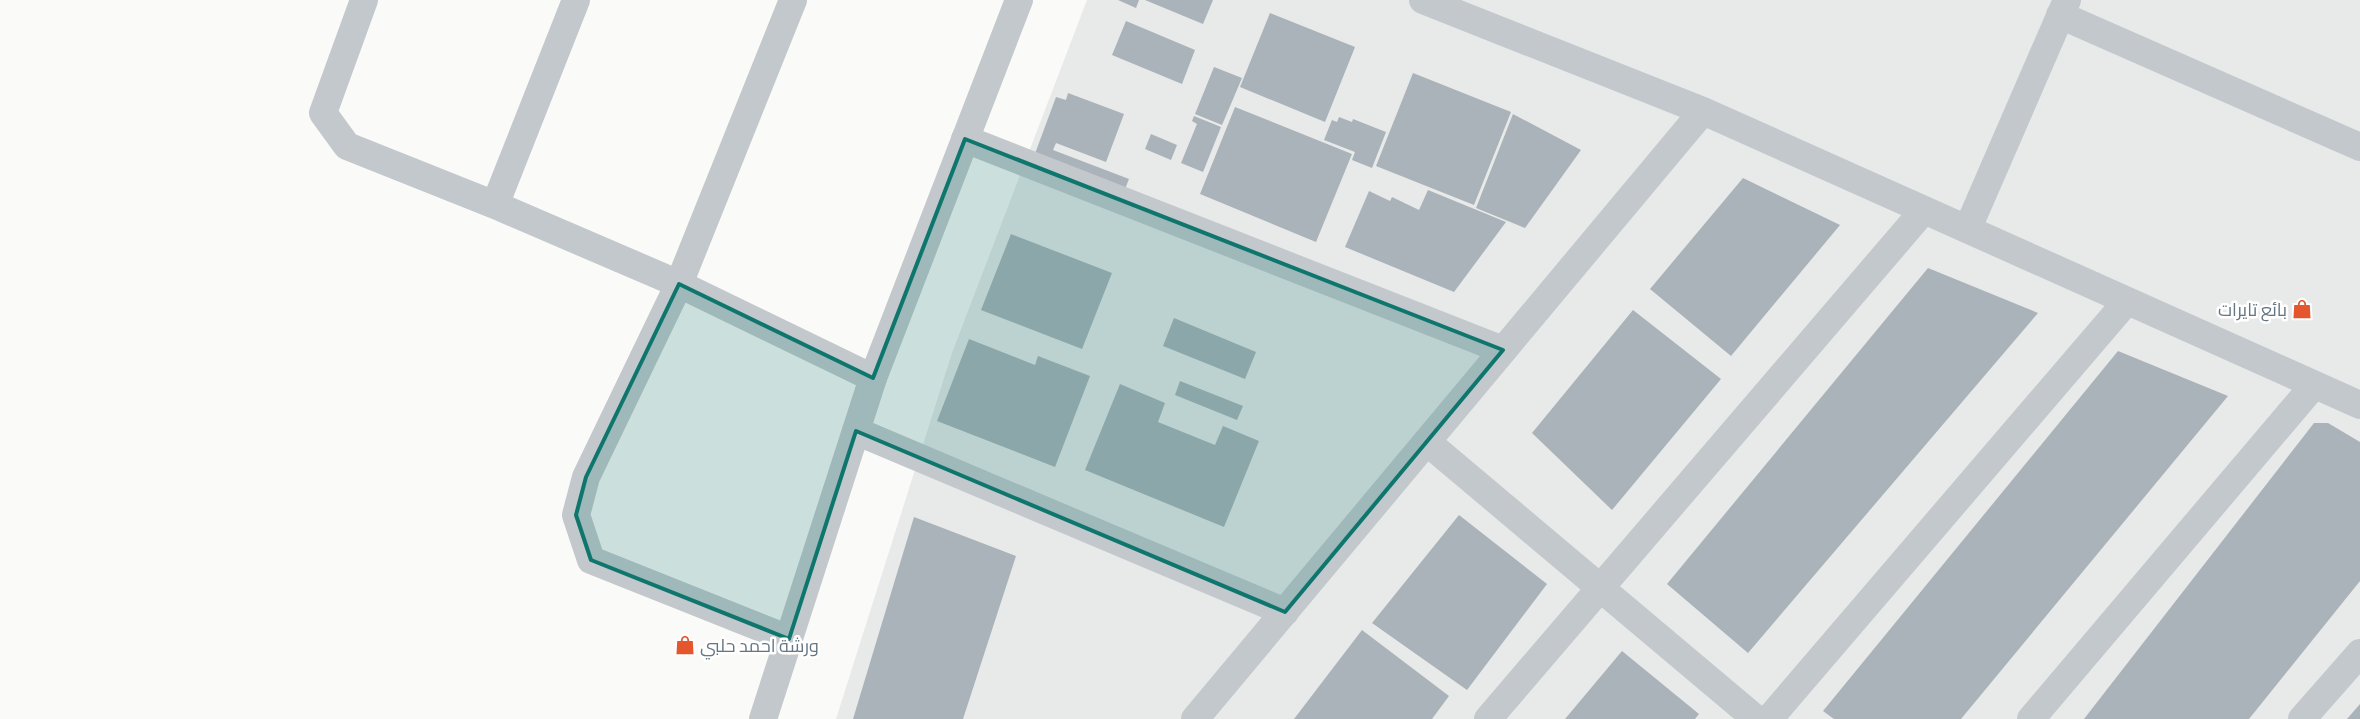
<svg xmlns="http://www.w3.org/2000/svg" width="2360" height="719" viewBox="0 0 2360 719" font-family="Commissioner,Cairo,sans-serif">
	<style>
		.built { fill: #e8e9e9 }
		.building { fill: #aab3b9 }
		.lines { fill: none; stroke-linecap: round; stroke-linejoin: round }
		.minor { stroke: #c3c8cc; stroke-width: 28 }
		.tertiary { stroke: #c3c8cc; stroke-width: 28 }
		.marked { fill: #0f766e; fill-opacity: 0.2; stroke: #0f766e; stroke-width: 4; stroke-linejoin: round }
		.labels { text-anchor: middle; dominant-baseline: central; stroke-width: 5; stroke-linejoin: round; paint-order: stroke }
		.poi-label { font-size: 18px; fill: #657683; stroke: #fff; text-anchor: end }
	</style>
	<rect width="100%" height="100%" fill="#fafaf8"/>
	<path class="built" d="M1087 0H2360V719H836L952 353Z"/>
	<path class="building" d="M1118 0H1139L1136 8Z
		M1145 0H1213L1203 24Z
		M1270 13 1355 47 1325 122 1240 87Z
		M1126 21 1195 50 1182 84 1112 55Z
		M1214 67 1242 78 1222 125 1195 114Z
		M1413 73 1511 112 1474 205 1376 166Z
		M1068 93 1124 114 1106 162 1056 143 1053 150 1129 179 1123 194 1033 159 1056 97 1066 100Z
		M1235 107 1352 154 1316 242 1200 194Z
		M1513 114 1581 150 1525 228 1476 208Z
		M1194 116 1221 127 1203 172 1181 163 1197 124 1192 121Z
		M1339 117 1352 122 1353 119 1386 132 1372 168 1352 160 1355 152 1324 140 1332 120 1337 122Z
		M1151 134 1177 145 1171 160 1145 149Z
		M1743 178 1840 225 1731 356 1650 289Z
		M1428 190 1506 222 1454 292 1345 247 1369 191 1390 201 1392 197 1419 210Z
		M1011 234 1112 273 1082 349 981 310Z
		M1928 268 2038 313 1748 653 1667 584Z
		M1633 310 1721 379 1612 510 1532 433Z
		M1174 318 1256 352 1245 379 1163 346Z
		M969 339 1035 365 1038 356 1090 376 1055 467 937 421Z
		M2118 351 2228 396 1961 719H1834L1823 711Z
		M1180 381 1243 406 1237 420 1175 395Z
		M1120 384 1165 403 1158 422 1215 445 1223 426 1259 441 1224 527 1085 470Z
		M2314 423H2328L2360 442V581L2249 719H2084Z
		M1459 515 1547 584 1467 690 1372 623Z
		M914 517 1016 556 963 719H853Z
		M1362 630 1449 696 1432 719H1294Z
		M1622 651 1699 714 1695 719H1565Z
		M2360 704V719H2347Z"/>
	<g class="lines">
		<path class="minor" d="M364 0 323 113 347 146 495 205 679 284 873 378
			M1423 0 1703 111 2360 405
			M2060 15 2360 147
			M965 139 1503 350
			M495 205 576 0
			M1968 228 2067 0
			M856 431 1285 612
			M1427 442 1756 719
			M789 639 591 560 576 515 586 477 679 284 793 0
			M1195 719 1703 111
			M1488 719 1924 210
			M1769 719 2127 301
			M2031 719 2314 385
			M2302 719 2360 653"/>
		<path class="tertiary" d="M763 719 873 378 1019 0"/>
	</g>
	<path class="marked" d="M965 139 1503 350 1285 612 856 431 789 639 591 560 576 515 586 477 679 284 873 378Z"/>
	<defs>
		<symbol id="shop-bare" viewBox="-9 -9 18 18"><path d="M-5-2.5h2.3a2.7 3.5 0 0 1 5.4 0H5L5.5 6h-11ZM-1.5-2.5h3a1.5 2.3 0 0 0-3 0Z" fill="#e4572e" stroke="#fff" stroke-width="2.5" paint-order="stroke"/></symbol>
	</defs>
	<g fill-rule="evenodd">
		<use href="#shop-bare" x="2288" y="295" width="28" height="28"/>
		<use href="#shop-bare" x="671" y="631" width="28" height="28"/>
	</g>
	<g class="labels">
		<g class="poi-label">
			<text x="2287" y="309">بائع تایرات</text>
			<text x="700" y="645" text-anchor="start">ورشة احمد حلبي</text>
		</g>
	</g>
</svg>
